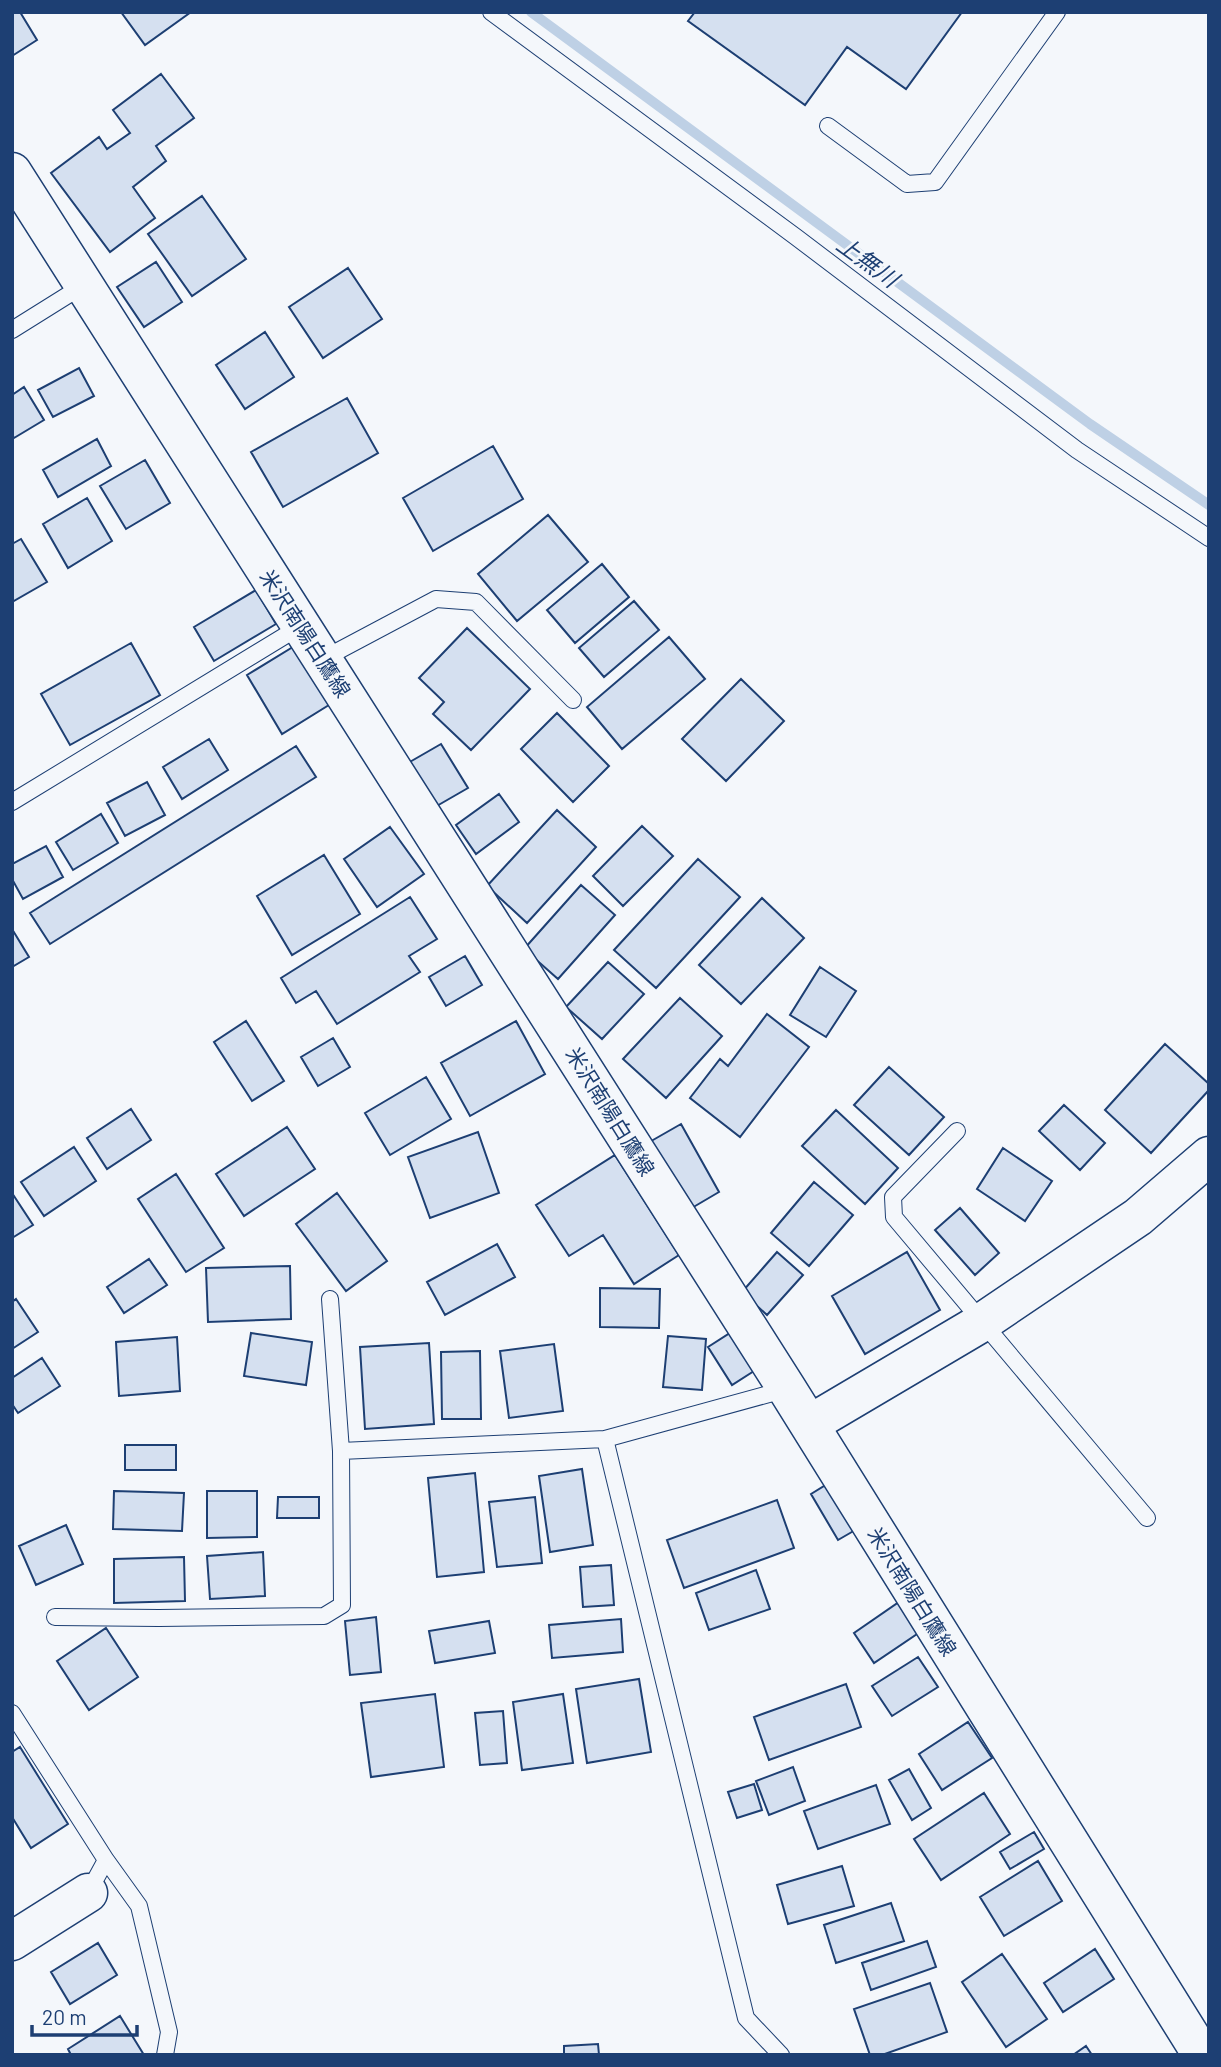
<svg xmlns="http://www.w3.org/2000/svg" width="1221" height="2067" viewBox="0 0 1221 2067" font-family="Barlow,'Noto Sans JP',sans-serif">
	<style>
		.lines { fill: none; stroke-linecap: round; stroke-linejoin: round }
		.stream { stroke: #bed0e5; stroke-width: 10 }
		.building { fill: #d5e0f0; stroke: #1d3f73; stroke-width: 2 }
		.lane-casing { stroke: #1d3f73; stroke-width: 18 }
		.secondary-casing { stroke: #1d3f73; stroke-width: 41 }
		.primary-casing { stroke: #1d3f73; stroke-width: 41 }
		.lane { stroke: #f4f7fb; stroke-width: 16 }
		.secondary { stroke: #f4f7fb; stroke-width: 38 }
		.primary { stroke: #f4f7fb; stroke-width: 38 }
		.labels { text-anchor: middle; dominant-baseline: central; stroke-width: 5; stroke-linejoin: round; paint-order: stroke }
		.street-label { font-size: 21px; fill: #1d3f73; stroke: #f4f7fb }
		.water-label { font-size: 23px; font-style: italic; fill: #1d3f73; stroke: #f4f7fb }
	</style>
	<rect width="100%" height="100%" fill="#f4f7fb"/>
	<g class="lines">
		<path class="stream" d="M531 12 1090 424 1209 505"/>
	</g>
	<path class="building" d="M12 12H20L37 40 12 56Z
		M121 12H191L145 45Z
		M695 12H962L906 89 847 47 805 105 688 21Z
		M161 74 194 118 156 146 166 161 133 187 155 218 110 252 51 173 99 137 107 149 130 133 113 110Z
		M202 196 246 259 192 296 148 234Z
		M156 262 182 302 144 327 117 287Z
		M348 268 382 319 323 358 289 307Z
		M265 332 294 377 245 409 216 365Z
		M79 368 94 396 53 417 38 390Z
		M24 387 44 420 14 438 12 435V395Z
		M347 398 378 453 283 507 251 452Z
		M97 439 111 466 58 497 43 470Z
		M493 446 523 499 433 551 403 498Z
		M145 460 170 503 126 529 100 486Z
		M87 498 112 541 68 568 43 524Z
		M548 515 588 562 517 621 478 574Z
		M21 539 47 582 12 602V544Z
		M602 564 629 597 575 643 547 610Z
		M256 590 276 624 214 661 194 627Z
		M634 601 659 630 604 677 579 648Z
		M467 628 530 689 471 750 433 714 444 702 419 678Z
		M669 637 705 679 622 749 587 707Z
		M301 642 337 700 282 734 247 675Z
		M131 643 160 695 70 745 41 694Z
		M741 679 784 721 726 781 682 739Z
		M557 713 609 766 573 802 521 749Z
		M209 739 228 770 182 799 163 767Z
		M441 744 468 788 435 807 408 763Z
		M296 746 316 777 50 944 30 913Z
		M147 782 165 815 125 836 107 803Z
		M499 794 519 822 476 854 456 825Z
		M557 810 596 847 527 923 487 886Z
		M101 814 118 843 73 870 56 842Z
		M642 826 673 856 623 906 593 876Z
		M390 827 424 874 377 907 344 859Z
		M46 846 63 877 23 899 12 879V864Z
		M324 855 360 914 292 955 257 896Z
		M698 859 740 897 656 988 614 950Z
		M581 885 615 915 558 979 524 949Z
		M410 897 437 939 409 956 420 972 337 1024 316 991 296 1003 281 978Z
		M762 898 804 938 741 1004 699 965Z
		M12 929 29 957 12 967Z
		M465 956 482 985 446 1006 429 977Z
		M608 962 644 994 602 1039 566 1007Z
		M820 967 856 991 826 1037 790 1015Z
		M680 998 722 1036 666 1098 623 1059Z
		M767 1014 809 1047 740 1137 690 1098 720 1059 728 1066Z
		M246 1021 284 1081 252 1101 214 1042Z
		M516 1021 545 1074 470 1116 441 1063Z
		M333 1038 350 1067 318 1086 301 1057Z
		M1165 1044 1209 1084V1090L1151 1153 1105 1110Z
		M889 1067 944 1117 909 1155 854 1105Z
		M426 1077 451 1119 390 1155 365 1113Z
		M1064 1105 1105 1143 1080 1170 1039 1131Z
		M131 1109 151 1140 107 1169 87 1138Z
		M836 1110 898 1168 865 1204 802 1146Z
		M681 1124 719 1192 685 1212 646 1144Z
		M287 1127 315 1169 244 1216 216 1174Z
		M478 1132 499 1193 430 1218 408 1157Z
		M74 1147 96 1181 44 1216 21 1182Z
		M1003 1148 1052 1181 1025 1221 977 1189Z
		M615 1155 679 1255 634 1284 603 1235 569 1256 536 1205Z
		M176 1174 224 1248 186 1272 138 1199Z
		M814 1182 853 1215 809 1266 771 1233Z
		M12 1193 33 1225 12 1238Z
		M337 1193 387 1261 346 1291 296 1224Z
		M960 1208 999 1253 975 1275 935 1230Z
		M497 1244 515 1277 445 1315 427 1282Z
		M777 1252 803 1275 767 1315 742 1292Z
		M907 1252 940 1310 865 1354 832 1296Z
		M149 1259 167 1285 124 1313 107 1287Z
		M290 1266 291 1319 208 1322 206 1268Z
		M600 1288 660 1289 659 1328 600 1327Z
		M16 1299 38 1332 12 1349V1302Z
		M251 1333 312 1342 306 1385 244 1376Z
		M730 1333 754 1371 732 1385 708 1347Z
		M668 1336 706 1339 702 1390 663 1387Z
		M177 1337 180 1391 119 1396 116 1342Z
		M429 1343 434 1424 365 1429 360 1347Z
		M554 1344 563 1411 509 1418 500 1351Z
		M480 1351 481 1419H442L441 1352Z
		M42 1358 60 1386 18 1413 12 1404V1378Z
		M125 1445H176V1470H125Z
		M582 1469 593 1545 550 1552 539 1476Z
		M475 1473 484 1572 437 1577 428 1478Z
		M829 1483 857 1529 838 1540 811 1494Z
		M114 1491 184 1493 182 1531 113 1529Z
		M207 1491H257V1537L207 1538Z
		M278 1497H319V1518H277Z
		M535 1497 542 1563 497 1567 489 1502Z
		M777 1500 794 1548 684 1588 667 1540Z
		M66 1525 83 1564 36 1585 19 1546Z
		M263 1552 265 1596 210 1599 207 1556Z
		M184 1557 185 1601 114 1603V1559Z
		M611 1565 614 1605 583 1607 580 1567Z
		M756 1570 770 1609 709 1630 696 1593Z
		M899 1602 920 1632 874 1663 854 1633Z
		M376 1617 381 1672 350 1675 345 1621Z
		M621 1619 623 1652 552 1658 549 1625Z
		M489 1621 495 1653 435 1663 429 1631Z
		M106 1628 138 1677 89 1710 57 1661Z
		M918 1657 938 1687 892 1716 872 1686Z
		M639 1679 651 1752 587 1763 576 1689Z
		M846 1684 861 1727 769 1760 754 1717Z
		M435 1694 444 1767 371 1777 361 1703Z
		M563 1694 573 1763 522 1770 513 1702Z
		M503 1711 507 1763 480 1765 475 1713Z
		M968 1722 992 1758 942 1790 919 1754Z
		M20 1747 68 1824 31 1848 12 1817V1752Z
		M793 1767 805 1801 769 1815 756 1781Z
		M909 1769 931 1808 912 1820 889 1780Z
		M754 1784 762 1810 737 1818 728 1792Z
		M876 1785 890 1824 818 1849 804 1811Z
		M984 1793 1010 1834 941 1880 914 1839Z
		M1034 1832 1044 1849 1010 1869 1000 1852Z
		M1038 1861 1062 1901 1004 1936 980 1897Z
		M842 1866 854 1906 788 1924 777 1885Z
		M891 1903 904 1941 836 1963 824 1925Z
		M927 1941 936 1967 871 1990 862 1963Z
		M98 1943 117 1975 70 2004 51 1972Z
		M1095 1949 1114 1979 1063 2012 1044 1983Z
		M1002 1954 1047 2019 1006 2047 962 1982Z
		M930 1983 947 2032 882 2055H870L854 2009Z
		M120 2016 144 2055H71L68 2049Z
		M598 2044 599 2055H564V2046Z
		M1086 2046 1092 2055H1073Z"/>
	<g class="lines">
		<defs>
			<path id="lane" d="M491 12 796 237 1077 450 1209 538
				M828 126 907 184 935 182 1057 12
				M12 330 84 285
				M323 659 436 599 476 602 573 700
				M12 802 301 626
				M957 1131 893 1197 894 1217 1147 1518
				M605 1439 746 2018 781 2055
				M341 1451 605 1439 787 1389
				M55 1617 159 1618 324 1616 342 1605 341 1451 330 1299
				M12 1713 106 1860 88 1893
				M106 1860 139 1906 169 2032 165 2055"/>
			<path id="secondary" d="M810 1424 981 1323 1138 1217 1209 1156
				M12 1941 88 1893"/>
			<path id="primary" d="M12 172 787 1389 1202 2055"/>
		</defs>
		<use href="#lane" class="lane-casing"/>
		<use href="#secondary" class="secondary-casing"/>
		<use href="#primary" class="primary-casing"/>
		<use href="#lane" class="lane"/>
		<use href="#secondary" class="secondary"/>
		<use href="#primary" class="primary"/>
	</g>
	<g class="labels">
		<g class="street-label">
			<text transform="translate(306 633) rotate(57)">米沢南陽白鷹線</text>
			<text transform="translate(611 1111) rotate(58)">米沢南陽白鷹線</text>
			<text transform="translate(913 1591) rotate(58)">米沢南陽白鷹線</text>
		</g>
		<g class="water-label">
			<text transform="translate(868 261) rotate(36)">上無川</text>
		</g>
	</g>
	<rect width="1221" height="2067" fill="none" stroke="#1d3f73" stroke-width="28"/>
	<path d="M32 2025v10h105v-10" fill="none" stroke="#1d3f73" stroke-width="3.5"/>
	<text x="42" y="2025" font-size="21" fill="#1d3f73" stroke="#f4f7fb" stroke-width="5" paint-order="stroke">20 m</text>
</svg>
